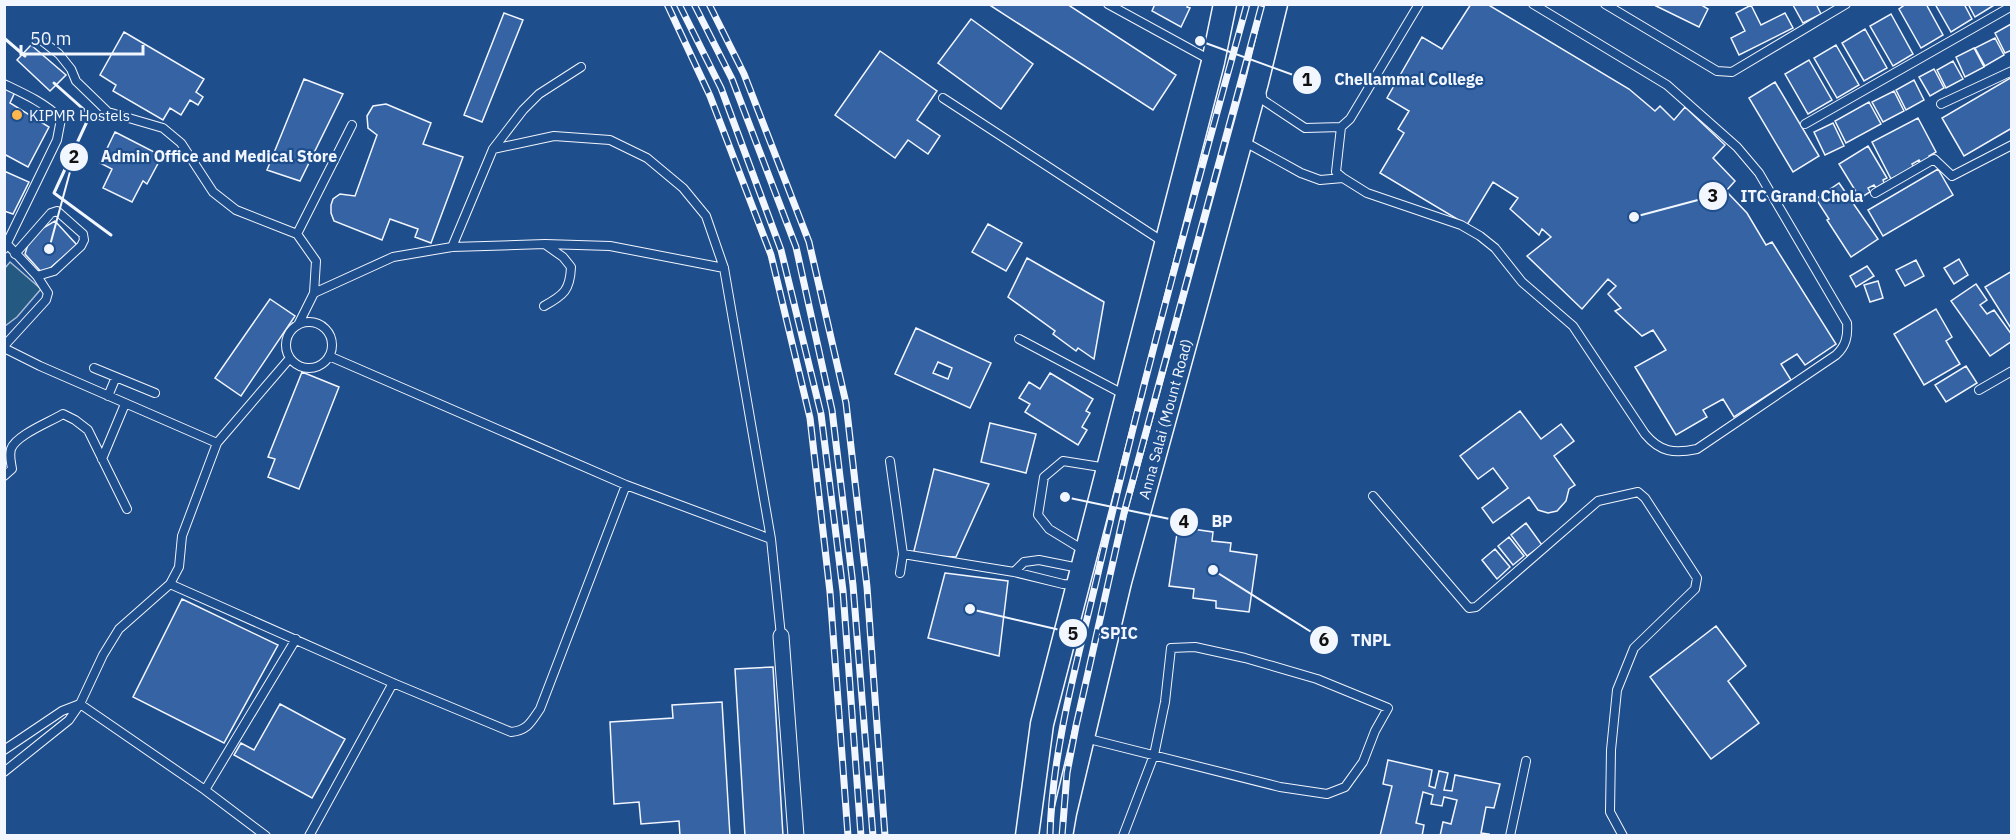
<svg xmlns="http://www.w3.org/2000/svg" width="2016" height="840" viewBox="0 0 2016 840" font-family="'IBM Plex Sans',sans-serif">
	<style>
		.green { fill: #245a82; stroke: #a8bbd7; stroke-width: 1.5 }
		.building { fill: #3563a3; stroke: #f2f6ff; stroke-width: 1.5; fill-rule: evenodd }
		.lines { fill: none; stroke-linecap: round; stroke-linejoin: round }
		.lane-casing { stroke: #f2f6ff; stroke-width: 10 }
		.street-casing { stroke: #f2f6ff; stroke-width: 17 }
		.primary-casing { stroke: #f2f6ff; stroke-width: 25 }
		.lane { stroke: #1f4e8c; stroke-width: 8 }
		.street { stroke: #1f4e8c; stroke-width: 15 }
		.primary { stroke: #1f4e8c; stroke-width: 22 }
		.rail-casing { stroke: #f2f6ff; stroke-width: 7 }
		.rail { stroke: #1f4e8c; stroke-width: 4.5; stroke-dasharray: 14; stroke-linecap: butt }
		.wall { stroke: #f2f6ff; stroke-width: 3 }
		.poi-dot { fill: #ffb74d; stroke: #1f4e8c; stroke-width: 2 }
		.labels { text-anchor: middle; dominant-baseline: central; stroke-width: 4.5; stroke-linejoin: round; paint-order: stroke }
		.poi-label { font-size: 15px; fill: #f2f6ff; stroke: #1f4e8c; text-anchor: start }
		.street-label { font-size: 15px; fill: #f2f6ff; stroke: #1f4e8c }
		.leader { fill: none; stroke: #f2f6ff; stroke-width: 2 }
		.callout-dot { fill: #f2f6ff; stroke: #1f4e8c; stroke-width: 2 }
		.mark-label { font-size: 18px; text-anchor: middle; font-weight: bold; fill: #111 }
		.callout-label { font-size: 16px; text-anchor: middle; font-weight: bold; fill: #f2f6ff; stroke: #1f4e8c; stroke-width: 4.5; stroke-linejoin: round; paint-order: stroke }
	</style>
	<rect width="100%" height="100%" fill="#1f4e8c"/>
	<path class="green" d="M10 262 41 289 17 317 5 326V268Z"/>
	<path class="building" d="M988 4H1067L1176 75 1153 110Z
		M1155 4H1188L1187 7 1190 8 1181 27 1152 11Z
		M1471 4H1487L1629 89 1655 111 1660 106 1674 120 1685 107 1725 145 1713 158 1735 181 1726 191 1747 213 1766 245 1772 242 1836 344 1805 365 1797 354 1781 364 1791 380 1734 417 1723 399 1703 410 1707 417 1676 435 1635 367 1666 350 1653 330 1642 336 1615 311 1621 308 1608 294 1616 286 1608 279 1582 309 1527 256 1551 237 1542 229 1539 235 1510 209 1518 198 1493 182 1467 225 1380 173 1404 133 1398 129 1409 111 1387 98 1422 37 1442 49Z
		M1652 4H1700L1708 9 1699 27Z
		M1816 4 1821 14 1803 23 1793 5Z
		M1906 4H1926L1943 35 1921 48 1899 9Z
		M1935 4H1964L1972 19 1951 32Z
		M1968 4H1996L1975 17Z
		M1751 5 1761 25 1785 13 1793 28 1739 55 1731 38 1745 31 1736 13Z
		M504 13 523 20 482 122 464 115Z
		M1891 14 1913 54 1893 66 1870 26Z
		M971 19 1033 64 1001 109 938 63Z
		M2011 24 2012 50 2005 53 1995 33Z
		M1865 29 1887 68 1864 81 1842 43Z
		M124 32 204 79 196 92 203 97 198 105 190 100 181 115 170 108 163 120 113 91 116 85 100 75Z
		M1995 38 2004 55 1985 66 1975 48Z
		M31 45 66 75 50 91 17 60Z
		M1836 45 1859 85 1837 98 1814 58Z
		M1974 48 1984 67 1965 77 1956 57Z
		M880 51 937 91 917 120 940 136 928 154 908 140 895 158 835 115Z
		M1809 60 1832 100 1808 114 1785 74Z
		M1953 61 1963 79 1946 88 1937 70Z
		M1934 69 1944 88 1930 96 1919 77Z
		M2012 77V128L1964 156 1942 118Z
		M304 79 343 94 300 181 267 170Z
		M1914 80 1924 100 1906 110 1896 90Z
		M1775 82 1819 156 1793 172 1749 98Z
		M4 88 15 92 10 103 49 127 28 167 4 154Z
		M1894 91 1904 111 1883 122 1872 102Z
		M1869 102 1881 124 1846 143 1835 121Z
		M386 104 431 123 423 144 463 157 431 243 415 237 418 229 390 219 382 240 334 221 331 213V205L333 199 340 194 355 196 377 135 368 128 367 116 373 106Z
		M1918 118 1936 152 1929 156 1930 158 1921 163 1919 160 1912 164 1914 167 1891 179 1872 142Z
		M1833 123 1844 146 1825 155 1814 132Z
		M115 132 162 156 147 184 143 181 132 202 103 188 112 169 100 163Z
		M1868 146 1887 178 1883 180 1884 183 1876 188 1874 185 1868 188 1870 192 1862 197 1860 194 1858 195 1839 164Z
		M1938 169 1953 195 1883 236 1868 210Z
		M4 171 29 182 13 214 4 211Z
		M1839 183 1878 239 1851 257 1827 220 1829 219 1816 199Z
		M55 221 77 245 43 274 25 254 29 241 43 228Z
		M988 224 1022 243 1006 271 972 252Z
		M1027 258 1104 302 1094 359 1078 348 1076 351 1053 334 1055 331 1008 297Z
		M1959 259 1968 275 1954 284 1944 268Z
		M1916 260 1924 276 1905 286 1896 270Z
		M1867 266 1874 276 1856 287 1850 276Z
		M2012 271V330L1985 287Z
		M1878 281 1883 298 1870 302 1864 285Z
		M1976 284 1987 300 1980 305 1987 314 1994 310 2012 335V341L1990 356 1951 301Z
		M270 299 295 316 241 396 215 378Z
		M1936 309 1952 337 1946 341 1960 364 1924 385 1894 334Z
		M916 328 991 363 970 408 895 374ZM938 362 952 368 948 379 933 373Z
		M1966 366 1977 383 1946 402 1935 385Z
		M302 372 339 387 299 489 268 477 275 459 268 457Z
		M1050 373 1093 399 1086 411 1090 413 1082 427 1087 430 1078 445 1025 412 1030 404 1019 398 1029 382 1040 389Z
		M1520 411 1541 439 1561 424 1574 441 1554 456 1575 485 1569 489 1566 501 1557 511 1548 513 1538 510 1529 497 1493 523 1482 508 1508 488 1493 468 1478 479 1460 456Z
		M990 423 1036 434 1026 473 981 462Z
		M934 469 989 484 956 557 913 555Z
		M1526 523 1542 545 1527 556 1511 535Z
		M1178 527 1213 532 1212 541 1231 543 1230 551 1257 555 1249 612 1216 608V601L1193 598 1194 589 1169 586Z
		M1509 537 1524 556 1513 565 1498 546Z
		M1495 549 1510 567 1497 579 1482 560Z
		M945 573 1008 581 999 656 928 638Z
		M182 599 278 645 224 743 133 697Z
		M1716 626 1746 666 1728 681 1759 723 1711 759 1650 677Z
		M773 667 783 836H745L735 669Z
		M722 702 730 836H680L679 821 641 824 639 802 614 804 610 722 673 718 672 705Z
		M280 704 345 739 312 798 234 755 241 743 254 750Z
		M1388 760 1432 770 1429 786 1435 788 1439 771 1448 773 1444 790 1452 791 1455 775 1500 784 1494 808 1486 807 1481 833 1489 834 1488 836H1440L1443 822 1451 824 1457 800 1444 797 1442 806 1431 804 1433 795 1423 792 1416 823 1424 825 1422 836H1380L1392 786 1383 784Z"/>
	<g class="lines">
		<defs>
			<path id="lane" d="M1108 4 1212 61
				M1605 4 1717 71 1732 72 1846 4
				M36 36 59 54 71 69 76 81 108 112 163 128 181 143 213 192 236 210 297 234 316 261 314 293 298 325
				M4 84C25 94 45 103 61 119L57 140 4 249
				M1261 92 1263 100 1305 128 1341 127 1350 119 1419 4
				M943 98 1165 243
				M1941 104 2012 71
				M1805 124 2012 6
				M1341 127 1336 172 1343 178 1367 193 1461 225 1480 236 1495 248 1522 282 1573 326 1645 434C1660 452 1674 454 1697 449L1836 355C1846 346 1848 336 1847 323L1759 173 1737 147 1667 85 1533 4
				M1243 141 1301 173 1320 180 1343 178
				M493 149 523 110 539 94 581 67
				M1875 193 1934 159 1952 176 2012 145
				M297 234 352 125
				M452 247 493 149 554 136 610 140 647 158 683 188 706 216 724 268 771 539 781 636
				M15 254 51 213 57 211 83 234 84 240 81 246 54 271 37 276
				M314 293 393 257 452 247 545 244 610 246 724 268
				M544 306C564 295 570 290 571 267L563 257 546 245
				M286 345a23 23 0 1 1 46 0a23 23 0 1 1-46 0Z
				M1019 339 1125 395
				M4 346 46 300 48 293 37 276 7 244
				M4 348 40 366 217 443
				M329 356 626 485 771 539
				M94 368 155 393
				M1979 390 2012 371
				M108 396 116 377
				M102 459 125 404
				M890 461 903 554 900 573
				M4 476 12 469C11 462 9 456 11 449 16 435 50 422 63 414L75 420 88 430 127 509
				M1373 496 1469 608 1476 607 1598 501 1638 492 1645 498 1697 578 1695 589 1634 648 1617 690 1611 750 1610 812 1623 836
				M1085 551 1049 529 1038 515 1044 477 1063 461 1107 468
				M903 554 1014 572 1063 584 1075 585
				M1014 572 1024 562 1039 560 1079 568
				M170 584 393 683 511 732C528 730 531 722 540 709L626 485
				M1085 738 1280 787 1327 794 1345 787 1363 762 1375 731 1388 708 1317 679 1245 658 1195 647 1171 648 1165 702 1154 755 1123 836
				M4 750 62 711 80 704 205 790 296 639
				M4 772 69 720 80 704 103 655 119 629 170 584 179 567 182 536 217 443 290 358
				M205 790 266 836
				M309 836 393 683
				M1510 836 1526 761"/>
			<path id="street" d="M781 636 796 836"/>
			<g id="primary">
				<path d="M1027 836 1042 724 1213 62 1225 4"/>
				<path id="s1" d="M1061 836 1065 813 1120 582 1257 82 1276 4"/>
			</g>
		</defs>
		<use href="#lane" class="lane-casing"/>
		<use href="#street" class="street-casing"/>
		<use href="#primary" class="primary-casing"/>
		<use href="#lane" class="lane"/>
		<use href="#street" class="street"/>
		<use href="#primary" class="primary"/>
		<defs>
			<path id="rail" d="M667 4 710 96 771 255 810 418 830 592 848 836
				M679 4 721 88 781 250 821 414 843 591 861 836
				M694 4 732 79 796 247 832 410 853 585 873 836
				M709 4 744 74 809 242 846 403 867 587 885 836
				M1050 836C1052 747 1079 655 1099 569 1143 379 1195 192 1247 4
				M1062 836 1067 773 1076 726 1124 513 1262 4"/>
		</defs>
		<use href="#rail" class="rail-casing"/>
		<use href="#rail" class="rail"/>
		<path class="wall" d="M4 38 25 56
			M54 83 90 115 54 193 111 235"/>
	</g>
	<circle class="poi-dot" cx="17" cy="115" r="6"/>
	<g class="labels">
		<g class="poi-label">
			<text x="29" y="115">KIPMR Hostels</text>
		</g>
		<g class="street-label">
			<text stroke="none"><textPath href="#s1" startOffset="430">Anna Salai (Mount Road)</textPath></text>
		</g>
	</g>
	<path class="leader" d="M1200 41L1307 80M49 249L74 157M1634 217L1713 196M1065 497L1184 522M970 609L1073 633M1213 570L1324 640"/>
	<g class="callout-dot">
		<circle cx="1200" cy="41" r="6"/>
		<circle cx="49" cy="249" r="6"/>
		<circle cx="1634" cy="217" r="6"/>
		<circle cx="1065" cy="497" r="6"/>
		<circle cx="970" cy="609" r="6"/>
		<circle cx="1213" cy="570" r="6"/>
		<circle cx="1307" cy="80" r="15"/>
		<circle cx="74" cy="157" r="15"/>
		<circle cx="1713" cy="196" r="15"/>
		<circle cx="1184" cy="522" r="15"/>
		<circle cx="1073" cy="633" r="15"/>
		<circle cx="1324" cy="640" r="15"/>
	</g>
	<g class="mark-label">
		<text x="1307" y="86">1</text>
		<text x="74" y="163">2</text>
		<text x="1713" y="202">3</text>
		<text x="1184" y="528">4</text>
		<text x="1073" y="640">5</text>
		<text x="1324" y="646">6</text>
	</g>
	<g class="callout-label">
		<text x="1409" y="85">Chellammal College</text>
		<text x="219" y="162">Admin Office and Medical Store</text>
		<text x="1802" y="202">ITC Grand Chola</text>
		<text x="1222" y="527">BP</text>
		<text x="1119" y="639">SPIC</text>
		<text x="1371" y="646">TNPL</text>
	</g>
	<rect width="2016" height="840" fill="none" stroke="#f2f6ff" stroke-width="12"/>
	<path d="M21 45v9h122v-9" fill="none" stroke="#f2f6ff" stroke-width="3"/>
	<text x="30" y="45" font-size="18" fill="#f2f6ff" stroke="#1f4e8c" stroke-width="4.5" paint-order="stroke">50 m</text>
</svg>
